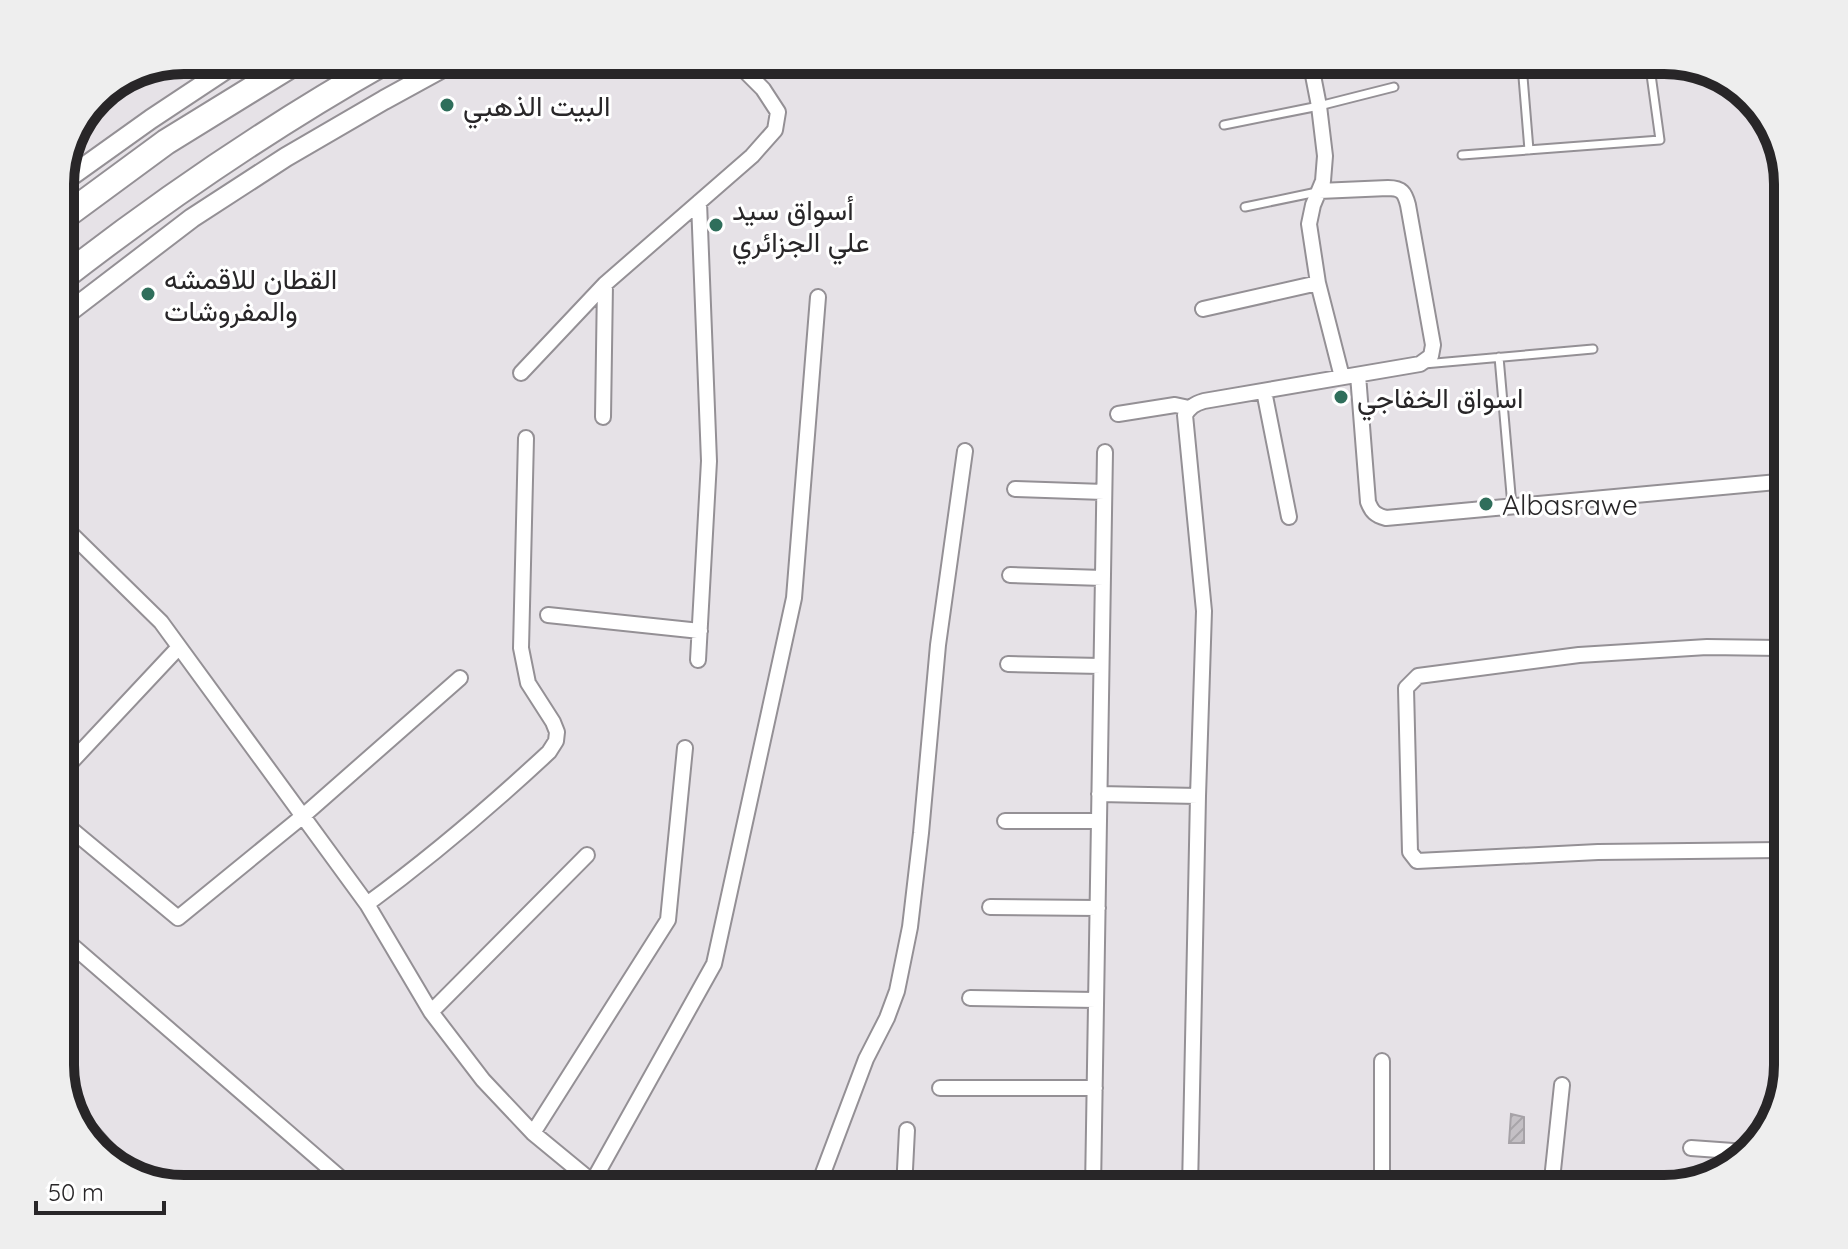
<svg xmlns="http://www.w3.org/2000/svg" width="1848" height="1249" viewBox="0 0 1848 1249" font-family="Quicksand,Vazirmatn,sans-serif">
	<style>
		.building { fill: url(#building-hatch); stroke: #a6a2a7; stroke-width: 2 }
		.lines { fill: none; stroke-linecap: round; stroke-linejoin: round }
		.lane-casing { stroke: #949095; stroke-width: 11 }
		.street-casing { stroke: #949095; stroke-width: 18 }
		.secondary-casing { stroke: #949095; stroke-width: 22 }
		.highway-casing { stroke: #949095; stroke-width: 28 }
		.lane { stroke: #fff; stroke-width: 7 }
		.street { stroke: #fff; stroke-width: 14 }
		.secondary { stroke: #fff; stroke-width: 18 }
		.highway { stroke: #fff; stroke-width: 24 }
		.poi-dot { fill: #2f6e5b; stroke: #fff; stroke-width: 3 }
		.labels { text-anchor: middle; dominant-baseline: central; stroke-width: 6; stroke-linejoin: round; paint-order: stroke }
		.poi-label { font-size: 28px; fill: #282628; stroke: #fff; text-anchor: start }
		.rim { fill: none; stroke: #282628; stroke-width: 10 }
	</style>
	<defs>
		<pattern id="building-hatch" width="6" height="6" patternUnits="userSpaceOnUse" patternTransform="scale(2)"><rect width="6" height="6" fill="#c4c0c5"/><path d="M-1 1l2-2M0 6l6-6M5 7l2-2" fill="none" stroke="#a8a5a9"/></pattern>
	</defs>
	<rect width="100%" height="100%" fill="#e6e2e7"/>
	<path class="building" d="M1511 1114 1524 1117V1143H1509Z"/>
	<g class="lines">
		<defs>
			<path id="lane" d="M1224 125 1319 106 1394 87
				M1529 150 1523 77 1528 65 1541 60
				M1462 155 1660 140 1649 60
				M1245 207 1317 192
				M1499 357 1512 506
				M1424 364 1593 349"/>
			<path id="street" d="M1310 60 1319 106 1325 156 1323 181 1313 205 1309 224 1318 283 1342 377
				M1203 309 1318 283
				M521 373 605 284 752 156 775 130 778 112 763 89 734 60
				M1358 375 1368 502C1372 512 1375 515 1386 518L1788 481
				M1264 391 1289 517
				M1118 414 1175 405 1189 408
				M603 417 605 284
				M1015 489 1104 492
				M60 523 161 622 367 904 431 1012 483 1080 533 1133 601 1189
				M1010 575 1103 578
				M548 615 700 631
				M1788 648 1707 647 1579 655 1418 676 1406 688 1410 852 1417 861 1598 852 1788 850
				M698 660 709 461 699 202
				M1008 664 1101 666
				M60 774 179 647
				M1099 794 1198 796
				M60 820 178 918 303 816 460 678
				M1005 821H1099
				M367 904C431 857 491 806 549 752L556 741 557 732 553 722 528 683 521 648 526 438
				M990 907 1098 908
				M60 935 344 1181
				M970 998 1096 1000
				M431 1012 587 855
				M1382 1061V1189
				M940 1088H1095
				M77 1115 127 1172
				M533 1133 668 920 685 748
				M1691 1148 1747 1152
				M593 1181 714 964 794 598 818 297
				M904 1186 959 1189
				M817 1189 866 1059 887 1018 897 991 910 927 921 833 938 645 965 451
				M904 1189 907 1130
				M1093 1189 1105 452
				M1190 1189 1198 796 1204 611 1185 415C1190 407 1194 404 1204 401L1420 364 1431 356 1433 345 1408 205C1405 193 1402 188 1388 188L1319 191
				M1551 1189 1562 1085"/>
			<path id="secondary" d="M60 184 151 119 240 60
				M60 319 192 218 286 157 384 100 457 60"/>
			<path id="highway" d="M60 220 166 142 299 60
				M60 280C164 199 273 125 388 60"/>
		</defs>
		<use href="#lane" class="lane-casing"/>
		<use href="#street" class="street-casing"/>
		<use href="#secondary" class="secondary-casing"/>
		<use href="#highway" class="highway-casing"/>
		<use href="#lane" class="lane"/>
		<use href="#street" class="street"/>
		<use href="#secondary" class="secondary"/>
		<use href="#highway" class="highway"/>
	</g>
	<g class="poi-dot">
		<circle cx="447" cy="105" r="8"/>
		<circle cx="716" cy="225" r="8"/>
		<circle cx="148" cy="294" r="8"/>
		<circle cx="1341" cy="397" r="8"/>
		<circle cx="1486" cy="504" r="8"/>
	</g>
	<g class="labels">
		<g class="poi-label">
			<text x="463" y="105">البيت الذهبي</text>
			<text x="732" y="209">أسواق سيد<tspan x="732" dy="32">علي الجزائري</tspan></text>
			<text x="164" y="278">القطان للاقمشه<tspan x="164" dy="32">والمفروشات</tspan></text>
			<text x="1357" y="397">اسواق الخفاجي</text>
			<text x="1502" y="504">Albasrawe</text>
		</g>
	</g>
	<path d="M0 0H1848V1249H0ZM184 74H1664A110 110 0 0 1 1774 184V1065A110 110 0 0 1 1664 1175H184A110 110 0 0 1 74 1065V184A110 110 0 0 1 184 74Z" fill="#eee" fill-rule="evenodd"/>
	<path class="rim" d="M184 74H1664A110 110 0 0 1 1774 184V1065A110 110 0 0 1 1664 1175H184A110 110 0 0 1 74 1065V184A110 110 0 0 1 184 74Z"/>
	<path d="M36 1201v12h128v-12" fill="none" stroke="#282628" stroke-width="4"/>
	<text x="48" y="1201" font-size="24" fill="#282628" stroke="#ffffff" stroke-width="6" paint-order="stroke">50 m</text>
</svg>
